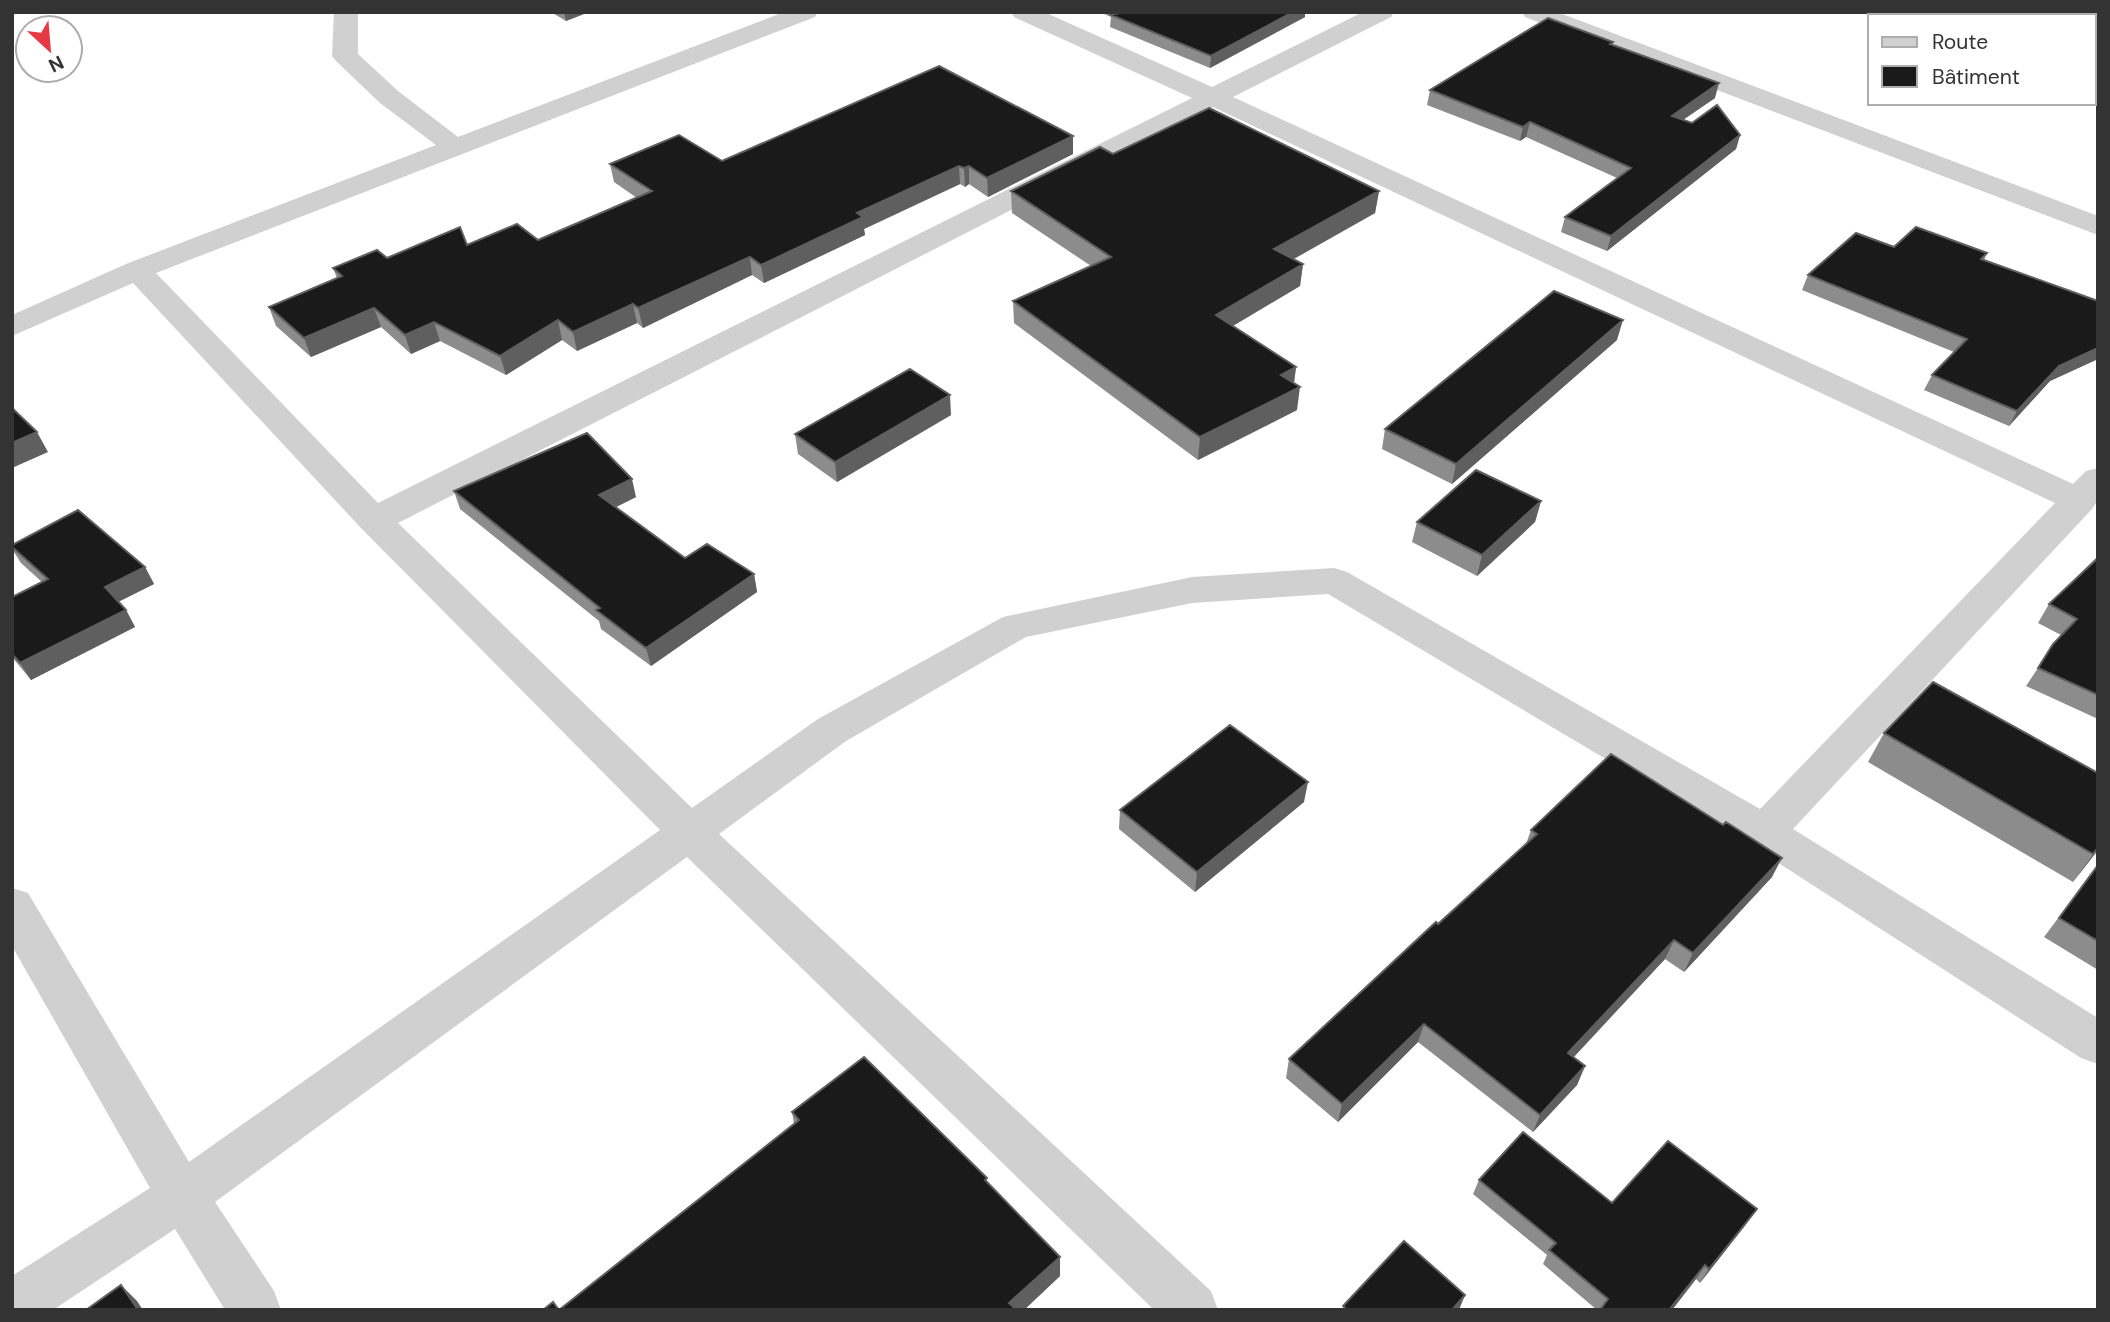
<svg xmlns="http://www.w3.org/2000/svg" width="2110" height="1322" viewBox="0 0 2110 1322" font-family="'DM Sans',sans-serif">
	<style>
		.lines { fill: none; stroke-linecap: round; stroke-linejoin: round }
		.street { fill: #d0d0d0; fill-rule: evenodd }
		.wall { fill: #8c8c8c }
		.shaded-wall { fill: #5f5f5f }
		.building { fill: #1a1a1a; stroke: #5f5f5f; stroke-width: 2 }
	</style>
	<rect width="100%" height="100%" fill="#fff"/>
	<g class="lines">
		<path class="street" d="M334 12H358V54L398 91 458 137 784 12H818L815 17 156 273 378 503 1192 98 1014 17 1011 12H1044L1212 87 1363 12H1394L1391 17 1233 97 2073 484 2086 471 2098 468V500L2092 509 1793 829 2098 1018V1064L2081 1058 1749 844 1328 594 1192 603 1026 637 846 741 719 834 1211 1291 1218 1310H1154L687 857 215 1202 274 1291 281 1310H225L175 1229 53 1310H12V1276L150 1188 12 946V888L28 893 189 1162 660 830 361 528 133 283 12 336V315L126 264 436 145 380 103 336 61 332 56ZM1213 107 2055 503 1760 809 1347 572 1334 568 1192 577 1003 617 818 719 692 808 398 523Z
			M1522 12H1557L2098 216V235L1525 17Z"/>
	</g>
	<path class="wall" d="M551 12H589L566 21Z
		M1100 12H1305V17L1210 68 1110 27 1111 17Z
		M1613 42V45L1715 98 1683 120 1692 123 1740 135 1736 149 1607 251 1561 232 1565 217 1617 178 1526 137 1520 141 1427 105 1430 90Z
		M1073 136V154L988 197 969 184 965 187 960 184 864 229 865 235 764 283 752 275 643 328 637 323 577 351 562 340 506 375 440 341 411 354 381 327 311 357 276 326 269 307 337 278 333 268 387 258 467 245 538 240 637 198 614 182 610 164 722 161Z
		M1113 154 1379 191 1375 213 1294 259 1303 264 1300 286 1233 326 1296 367 1294 383 1297 410 1198 460 1014 323 1013 301 1091 266 1012 213 1011 191Z
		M1894 247 1987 253 1984 260 2098 301V359L2050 381 2009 426 1924 390 1932 375 1954 352 1802 290 1808 275Z
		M1617 340 1452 484 1382 449 1385 429Z
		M951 415 837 482 798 454 795 434Z
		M454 491 636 497 616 507 685 558 754 574 757 592 651 666 601 629 599 621 460 509Z
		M1541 501 1535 522 1477 576 1412 542 1417 522Z
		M12 545 145 567 154 584 118 602 126 610 135 627 31 680 12 657V597L42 582 21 563 12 549Z
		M2098 556V719L2026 686 2038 668 2061 635 2038 623 2049 604Z
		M1884 733 2098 850 2073 882 1868 762Z
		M1304 802 1195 892 1119 829 1120 810Z
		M1531 830 1772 877 1684 972 1665 959 1573 1057 1585 1066 1577 1085 1533 1132 1418 1042 1338 1122 1286 1078 1289 1059 1526 844Z
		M2098 865V970L2044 937Z
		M792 1112 987 1178V1182L1060 1276 1024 1310H543H559L794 1124Z
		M1479 1180 1612 1203 1747 1223 1700 1283 1696 1279 1672 1310H1597L1543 1264 1547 1255 1473 1194Z"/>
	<path class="shaded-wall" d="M564 12H589L566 21Z
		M1293 12H1305V17L1210 68 1211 56Z
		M1719 83 1715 98 1668 130 1672 116Z
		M1530 122 1526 137 1520 141 1523 127Z
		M1740 135 1736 149 1607 251 1611 236Z
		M1073 136V154L988 197 987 178Z
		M959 166 960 184 864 229 865 235 764 283 761 265 857 213Z
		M969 166V184L965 187 964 168Z
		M1379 191 1375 213 1272 271 1274 249Z
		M750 257 752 275 643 328 638 308Z
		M1303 264 1300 286 1214 337 1216 315Z
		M633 304 637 323 577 351 573 332Z
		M374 308 381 327 311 357 304 338Z
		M558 320 562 340 506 375 500 356Z
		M1623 320 1617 340 1452 484 1456 464Z
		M434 322 440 341 411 354 405 335Z
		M2098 348V359L2050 381 2009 426 2017 411 2059 366Z
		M1296 367 1293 390 1300 387 1297 410 1198 460 1200 437 1281 375Z
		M950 395 951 415 837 482 835 462Z
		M37 432 48 452 12 468V443Z
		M632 479 636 497 604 513 599 495Z
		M1541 501 1535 522 1477 576 1482 555Z
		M145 567 154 584 114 604 105 587Z
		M754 574 757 592 651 666 646 648Z
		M126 610 135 627 31 680 20 663Z
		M1308 782 1304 802 1195 892 1197 872Z
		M2098 848V850L2073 882Z
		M1782 858 1772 877 1684 972 1693 953Z
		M1674 940 1665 959 1560 1072 1568 1053Z
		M1424 1024 1418 1042 1338 1122 1342 1104Z
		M1585 1066 1577 1085 1533 1132 1540 1115Z
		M1757 1209 1747 1223 1700 1283 1709 1269Z
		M1060 1257V1276L1024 1310H1009V1303Z
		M1705 1265 1696 1279 1672 1310H1669Z
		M121 1285 137 1301 143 1310H138Z
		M1465 1295 1459 1310H1452Z"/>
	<path class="building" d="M1123 12H1293L1211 56 1111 15Z
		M1548 18 1613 42 1610 44 1719 83 1672 116 1692 123 1717 105 1740 135 1611 236 1565 217 1631 168 1530 122 1523 127 1430 90Z
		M939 66 1073 136 987 178 969 166 964 168 959 166 857 213 863 217 761 265 750 257 638 308 633 304 573 332 558 320 500 356 434 322 405 335 374 308 304 338 269 307 342 276 333 268 377 250 387 258 460 227 467 245 517 224 538 240 652 191 610 164 679 135 722 161Z
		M1209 108 1379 191 1274 249 1303 264 1216 315 1296 367 1281 375 1300 387 1200 437 1013 301 1111 257 1011 191 1100 147 1113 154Z
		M1916 227 1987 253 1981 259 2098 301V348L2059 366 2017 411 1932 375 1967 339 1808 275 1856 233 1894 247Z
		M1554 291 1623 320 1456 464 1385 429Z
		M910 369 950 395 835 462 795 434Z
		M12 408 37 432 12 443Z
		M587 433 632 479 599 495 685 558 707 544 754 574 646 648 596 610 600 608 454 491Z
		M1476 470 1541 501 1482 555 1417 522Z
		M78 510 145 567 105 587 126 610 20 663 12 654V597L48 579 12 547V545Z
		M2098 558V695L2038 668 2053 644 2077 619 2049 604Z
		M1933 682 2098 773V848L2093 854 1884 733Z
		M1230 725 1308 782 1197 872 1120 810Z
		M1611 754 1723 825 1726 822 1782 858 1693 953 1674 940 1568 1053 1585 1066 1540 1115 1424 1024 1342 1104 1289 1059 1436 922 1438 924 1537 834 1531 830Z
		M2098 865V941L2059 918Z
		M864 1057 987 1178 985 1180 1060 1257 1009 1303 1017 1310H543L553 1302 559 1310 799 1120 792 1112Z
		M1523 1132 1612 1203 1668 1141 1757 1209 1709 1269 1705 1265 1669 1310H1600L1608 1299 1549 1250 1556 1243 1479 1180Z
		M1404 1241 1465 1295 1452 1310H1347L1343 1306Z
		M121 1285 138 1310H86Z"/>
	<rect width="2110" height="1322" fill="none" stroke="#333333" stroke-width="28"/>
	<rect x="1868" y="14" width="228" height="91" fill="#ffffff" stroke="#adadad" stroke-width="2"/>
	<rect x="1882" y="37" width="35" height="10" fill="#d0d0d0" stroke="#adadad" stroke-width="2"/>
	<text x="1932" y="49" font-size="21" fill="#333333">Route</text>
	<rect x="1882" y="66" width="35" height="21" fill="#1a1a1a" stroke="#adadad" stroke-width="2"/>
	<text x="1932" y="84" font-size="21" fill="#333333">Bâtiment</text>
	<g transform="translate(49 49) rotate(154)"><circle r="33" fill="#ffffff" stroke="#adadad" stroke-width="2"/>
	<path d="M0-5L12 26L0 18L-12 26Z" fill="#e63946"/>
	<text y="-10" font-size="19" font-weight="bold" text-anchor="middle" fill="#333333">N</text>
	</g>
</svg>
